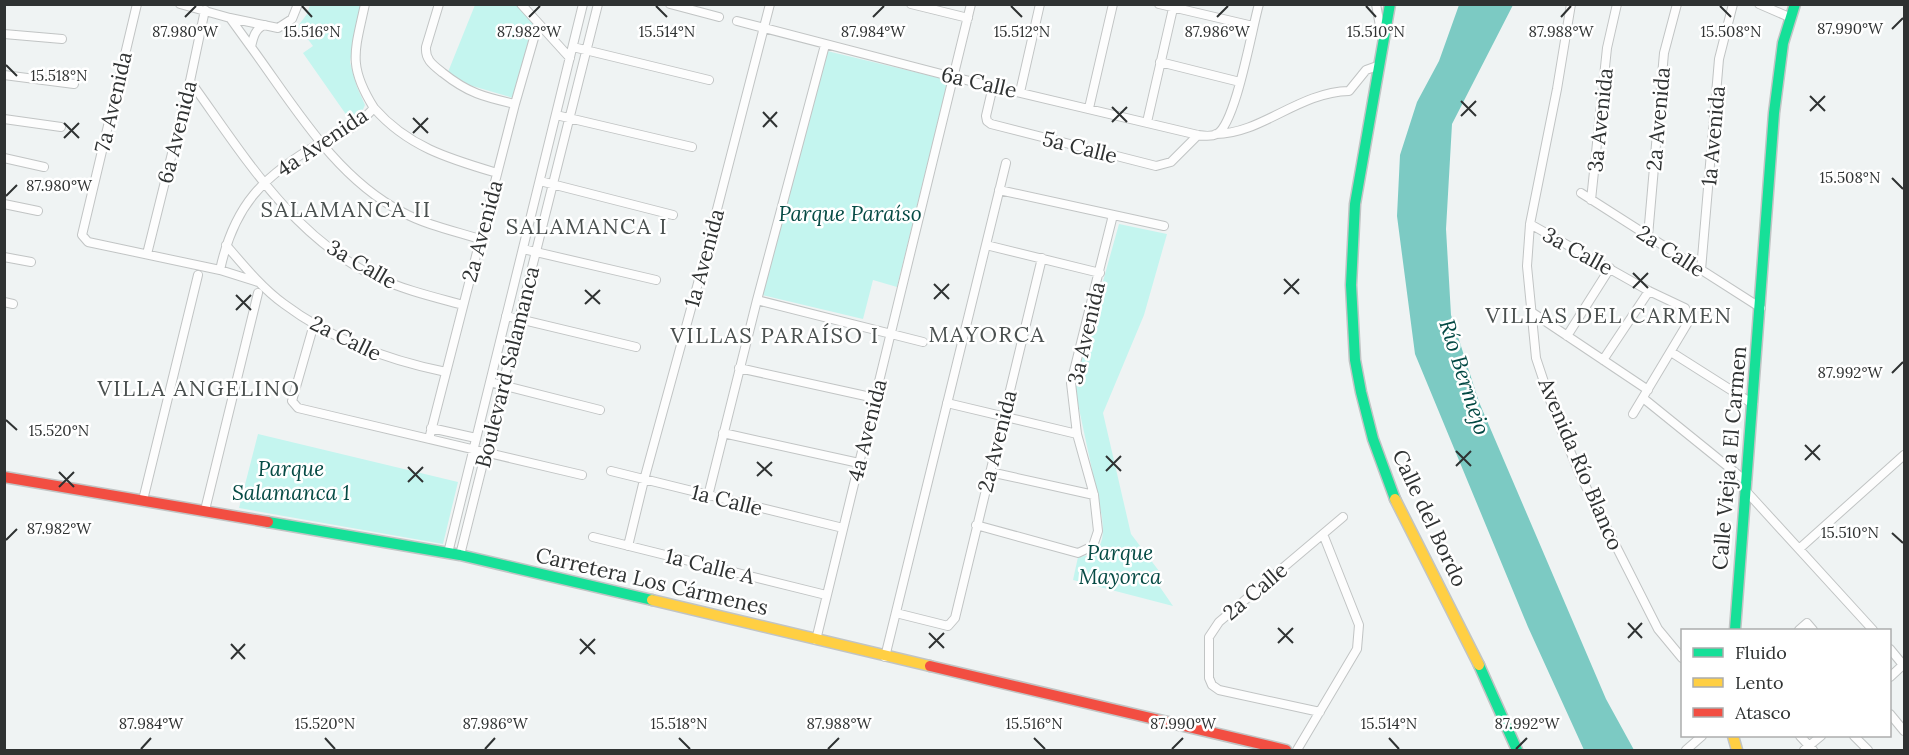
<svg xmlns="http://www.w3.org/2000/svg" width="1909" height="755" viewBox="0 0 1909 755" font-family="Lora,serif">
	<style>
		.green { fill: #c4f5ef }
		.water { fill: #7ccac3 }
		.lines { fill: none; stroke-linecap: round; stroke-linejoin: round }
		.street-casing { stroke: #c1c4c4; stroke-width: 10 }
		.fast-casing { stroke: #c1c4c4; stroke-width: 13 }
		.slow-casing { stroke: #c1c4c4; stroke-width: 13 }
		.jam-casing { stroke: #c1c4c4; stroke-width: 13 }
		.street { stroke: #fdfdfd; stroke-width: 8 }
		.fast { stroke: #16e098; stroke-width: 10 }
		.slow { stroke: #ffcf43; stroke-width: 10 }
		.jam { stroke: #f24e42; stroke-width: 10 }
		.ticks { fill: none; stroke: #2f3232; stroke-width: 2 }
		.labels { text-anchor: middle; dominant-baseline: central; stroke-width: 5; stroke-linejoin: round; paint-order: stroke }
		.street-label { font-size: 21px; fill: #2f3232; stroke: #fff }
		.park-label { font-size: 21px; font-style: italic; fill: #064b45; stroke: #fff }
		.neighbourhood-label { font-size: 22px; letter-spacing: 1.5px; fill: #4a504f; stroke: #fff }
		.water-label { font-size: 22px; font-style: italic; fill: #034944; stroke: #fff }
		.ticks-label { font-size: 15px; text-anchor: middle; fill: #2f3232; stroke: #fff; stroke-width: 5; stroke-linejoin: round; paint-order: stroke }
	</style>
	<rect width="100%" height="100%" fill="#eff3f3"/>
	<path class="green" d="M310 5H361L350 62 357 87 365 105 359 118 352 123 303 53 313 46 298 26 307 14Z
		M475 5H516L533 23 513 98 469 85 448 72Z
		M827 51 948 80 897 287 873 280 863 319 762 295Z
		M1119 224 1167 234 1144 315 1103 413 1131 534 1159 571 1153 577 1173 606 1073 580 1078 557C1104 554 1104 538 1102 517L1074 385Z
		M258 434 458 482 443 544 239 508Z"/>
	<path class="water" d="M1459 5H1513L1452 124 1446 229 1451 315 1479 402 1606 699 1634 750H1584L1528 627 1415 354 1397 216 1400 155 1417 102 1439 61Z"/>
	<g class="lines">
		<defs>
			<path id="street" d="M137 4 82 235 88 242 220 270 258 282
				M180 4 230 18 251 47
				M439 4 426 47C425 60 433 65 443 73 468 93 484 97 515 104
				M521 4 570 58
				M670 4 719 17
				M911 4 968 18
				M1159 4 1253 26
				M1376 4 1382 37
				M1571 4 1557 89 1530 224 1527 266 1536 358 1555 415 1581 477 1658 629 1682 658
				M1759 4 1789 17
				M230 18 278 28 292 19 298 4
				M737 21 953 77 1198 135C1204 136 1211 137 1217 134 1236 123 1252 28 1259 4
				M265 25C255 28 253 38 251 47 295 107 335 177 402 212 426 225 454 231 480 239
				M4 34 62 39
				M573 47 709 80
				M1160 62 1240 82
				M4 75 74 84
				M190 81C243 154 291 236 376 277 404 290 434 297 463 305
				M993 86 986 116 987 121 991 124 1156 166 1171 162 1198 135
				M1020 92 1040 4
				M374 108C408 147 450 159 497 173
				M1089 108 1113 4
				M556 115 692 147
				M4 119 61 127
				M1147 122 1174 4
				M1216 134C1261 134 1299 92 1349 91L1366 70 1380 65
				M4 158 44 167
				M540 181 673 215
				M999 190 1164 226
				M1581 193 1761 308
				M1591 200 1607 48 1617 4
				M4 204 38 211
				M1530 224 1649 291 1685 308 1690 319 1633 414
				M1648 236 1664 53 1677 4
				M226 245C244 266 262 288 284 304 332 340 387 360 446 372
				M986 245 1100 273
				M523 249 656 280
				M147 254 190 81 205 10
				M4 257 31 262
				M220 270C234 205 263 176 320 143 331 137 343 134 353 127 361 122 367 115 374 108 347 65 355 51 365 4
				M1701 270 1719 59 1733 4
				M757 300 923 342
				M4 302 13 304
				M1530 311 1648 390
				M506 316 636 347
				M314 324 292 401 298 408 582 475
				M1567 336 1610 268
				M1671 352 1753 404
				M1603 360 1649 291
				M739 368 875 398
				M490 382 600 410
				M1643 398 1747 482
				M947 403 1077 434
				M431 428 476 438
				M723 433 859 463
				M429 439 515 104 538 24
				M611 471 843 528
				M990 472 1094 495
				M1746 491 1873 630
				M708 496 757 300 825 45
				M143 500 198 275
				M205 510 258 293
				M976 525 1078 553 1093 546 1098 531 1094 495 1077 434 1071 383 1113 215
				M593 537 826 595
				M628 546 644 480 698 283 770 4
				M1799 549 1904 455
				M448 553 583 4
				M460 555 598 4
				M896 613 948 626 955 618 1042 258
				M1799 630 1807 623 1813 630
				M816 640 971 4
				M1890 649 1904 666
				M885 657 1006 163
				M1890 677 1904 664
				M1320 712 1219 690 1212 685 1209 678V637L1219 622 1343 517
				M1890 714 1904 731
				M1800 736 1813 750
				M1854 736 1868 750
				M1297 750 1357 649 1359 625 1323 534
				M1686 750 1702 736
				M1804 750 1821 736"/>
			<path id="fast" d="M1390 4 1355 204 1351 285 1355 360 1361 392 1373 439 1395 499
				M268 522 460 555 652 600
				M1735 630 1774 113 1783 43 1795 4
				M1479 665 1517 750"/>
			<path id="slow" d="M1395 499 1479 665
				M652 600 930 666
				M1733 736 1737 750"/>
			<path id="jam" d="M4 477 268 522
				M930 666 1286 750"/>
		</defs>
		<use href="#street" class="street-casing"/>
		<use href="#fast" class="fast-casing"/>
		<use href="#slow" class="slow-casing"/>
		<use href="#jam" class="jam-casing"/>
		<use href="#street" class="street"/>
		<use href="#fast" class="fast"/>
		<use href="#slow" class="slow"/>
		<use href="#jam" class="jam"/>
	</g>
	<path class="ticks" d="M302 6 312 17M656 6 667 17M1011 6 1022 17M1366 6 1376 17M1720 6 1731 17M185 17 196 6M529 17 540 6M873 17 884 6M1217 17 1228 6M1561 17 1571 6M1892 29 1903 18M6 65 17 76M1810 96 1825 111M1461 101 1476 116M1112 107 1127 122M1810 111 1825 96M763 112 777 127M1461 116 1476 101M413 118 428 133M1112 122 1127 107M64 123 79 138M763 127 777 112M413 133 428 118M64 138 79 123M1892 178 1903 189M6 196 17 185M1633 273 1648 288M1284 279 1299 294M934 284 949 299M1633 288 1648 273M585 290 600 304M1284 294 1299 279M236 295 251 310M934 299 949 284M585 304 600 290M236 310 251 295M1892 373 1903 362M6 420 17 430M1805 445 1820 460M1456 451 1471 466M1106 456 1121 471M1805 460 1820 445M757 462 772 476M1456 466 1471 451M408 467 423 482M1106 471 1121 456M59 472 74 487M757 476 772 462M408 482 423 467M59 487 74 472M1892 533 1903 543M6 540 17 529M1628 623 1642 638M1278 628 1293 643M929 633 944 648M1628 638 1642 623M580 639 595 654M1278 643 1293 628M231 644 245 659M929 648 944 633M580 654 595 639M231 659 245 644M325 738 335 749M679 738 690 749M1034 738 1045 749M1389 738 1399 749M141 749 151 738M485 749 495 738M828 749 839 738M1172 749 1183 738M1516 749 1527 738"/>
	<g class="labels">
		<g class="street-label">
			<text transform="translate(979 82) rotate(13)">6a Calle</text>
			<text transform="translate(113 102) rotate(-77)">7a Avenida</text>
			<text transform="translate(1658 119) rotate(-85)">2a Avenida</text>
			<text transform="translate(1600 120) rotate(-84)">3a Avenida</text>
			<text transform="translate(177 132) rotate(-76)">6a Avenida</text>
			<text transform="translate(1713 136) rotate(-85)">1a Avenida</text>
			<text transform="translate(322 142) rotate(-34)">4a Avenida</text>
			<text transform="translate(1080 147) rotate(14)">5a Calle</text>
			<text transform="translate(482 231) rotate(-75)">2a Avenida</text>
			<text transform="translate(1578 251) rotate(29)">3a Calle</text>
			<text transform="translate(1671 251) rotate(33)">2a Calle</text>
			<text transform="translate(704 258) rotate(-75)">1a Avenida</text>
			<text transform="translate(362 264) rotate(30)">3a Calle</text>
			<text transform="translate(1086 333) rotate(-77)">3a Avenida</text>
			<text transform="translate(346 338) rotate(26)">2a Calle</text>
			<text transform="translate(507 367) rotate(-76)">Boulevard Salamanca</text>
			<text transform="translate(867 430) rotate(-76)">4a Avenida</text>
			<text transform="translate(997 441) rotate(-76)">2a Avenida</text>
			<text transform="translate(1729 458) rotate(-85)">Calle Vieja a El Carmen</text>
			<text transform="translate(1581 464) rotate(67)">Avenida Río Blanco</text>
			<text transform="translate(727 500) rotate(14)">1a Calle</text>
			<text transform="translate(1430 518) rotate(65)">Calle del Bordo</text>
			<text transform="translate(710 566) rotate(14)">1a Calle A</text>
			<text transform="translate(652 581) rotate(13)">Carretera Los Cármenes</text>
			<text transform="translate(1255 591) rotate(-40)">2a Calle</text>
		</g>
		<g class="park-label">
			<text x="850" y="213">Parque Paraíso</text>
			<text x="291" y="468">Parque<tspan x="291" dy="24">Salamanca 1</tspan></text>
			<text x="1120" y="552">Parque<tspan x="1120" dy="24">Mayorca</tspan></text>
		</g>
		<g class="neighbourhood-label">
			<text x="346" y="209">SALAMANCA II</text>
			<text x="587" y="226">SALAMANCA I</text>
			<text x="1609" y="315">VILLAS DEL CARMEN</text>
			<text x="987" y="334">MAYORCA</text>
			<text x="775" y="335">VILLAS PARAÍSO I</text>
			<text x="199" y="388">VILLA ANGELINO</text>
		</g>
		<g class="water-label">
			<text transform="translate(1465 377) rotate(72)">Río Bermejo</text>
		</g>
	</g>
	<g class="ticks-label">
		<text x="1850" y="34">87.990°W</text>
		<text x="185" y="37">87.980°W</text>
		<text x="312" y="37">15.516°N</text>
		<text x="529" y="37">87.982°W</text>
		<text x="667" y="37">15.514°N</text>
		<text x="873" y="37">87.984°W</text>
		<text x="1022" y="37">15.512°N</text>
		<text x="1217" y="37">87.986°W</text>
		<text x="1376" y="37">15.510°N</text>
		<text x="1561" y="37">87.988°W</text>
		<text x="1731" y="37">15.508°N</text>
		<text x="59" y="81">15.518°N</text>
		<text x="1850" y="183">15.508°N</text>
		<text x="59" y="191">87.980°W</text>
		<text x="1850" y="378">87.992°W</text>
		<text x="59" y="436">15.520°N</text>
		<text x="59" y="534">87.982°W</text>
		<text x="1850" y="538">15.510°N</text>
		<text x="151" y="729">87.984°W</text>
		<text x="325" y="729">15.520°N</text>
		<text x="495" y="729">87.986°W</text>
		<text x="679" y="729">15.518°N</text>
		<text x="839" y="729">87.988°W</text>
		<text x="1034" y="729">15.516°N</text>
		<text x="1183" y="729">87.990°W</text>
		<text x="1389" y="729">15.514°N</text>
		<text x="1527" y="729">87.992°W</text>
	</g>
	<rect width="1909" height="755" fill="none" stroke="#2f3232" stroke-width="12"/>
	<rect x="1681" y="629" width="210" height="108" fill="#ffffff" stroke="#acadad" stroke-width="1.5"/>
	<rect x="1693" y="648" width="30" height="9" fill="#16e098" stroke="#acadad" stroke-width="1.5"/>
	<text x="1735" y="659" font-size="18" fill="#2f3232">Fluido</text>
	<rect x="1693" y="678" width="30" height="9" fill="#ffcf43" stroke="#acadad" stroke-width="1.5"/>
	<text x="1735" y="689" font-size="18" fill="#2f3232">Lento</text>
	<rect x="1693" y="708" width="30" height="9" fill="#f24e42" stroke="#acadad" stroke-width="1.5"/>
	<text x="1735" y="719" font-size="18" fill="#2f3232">Atasco</text>
</svg>
